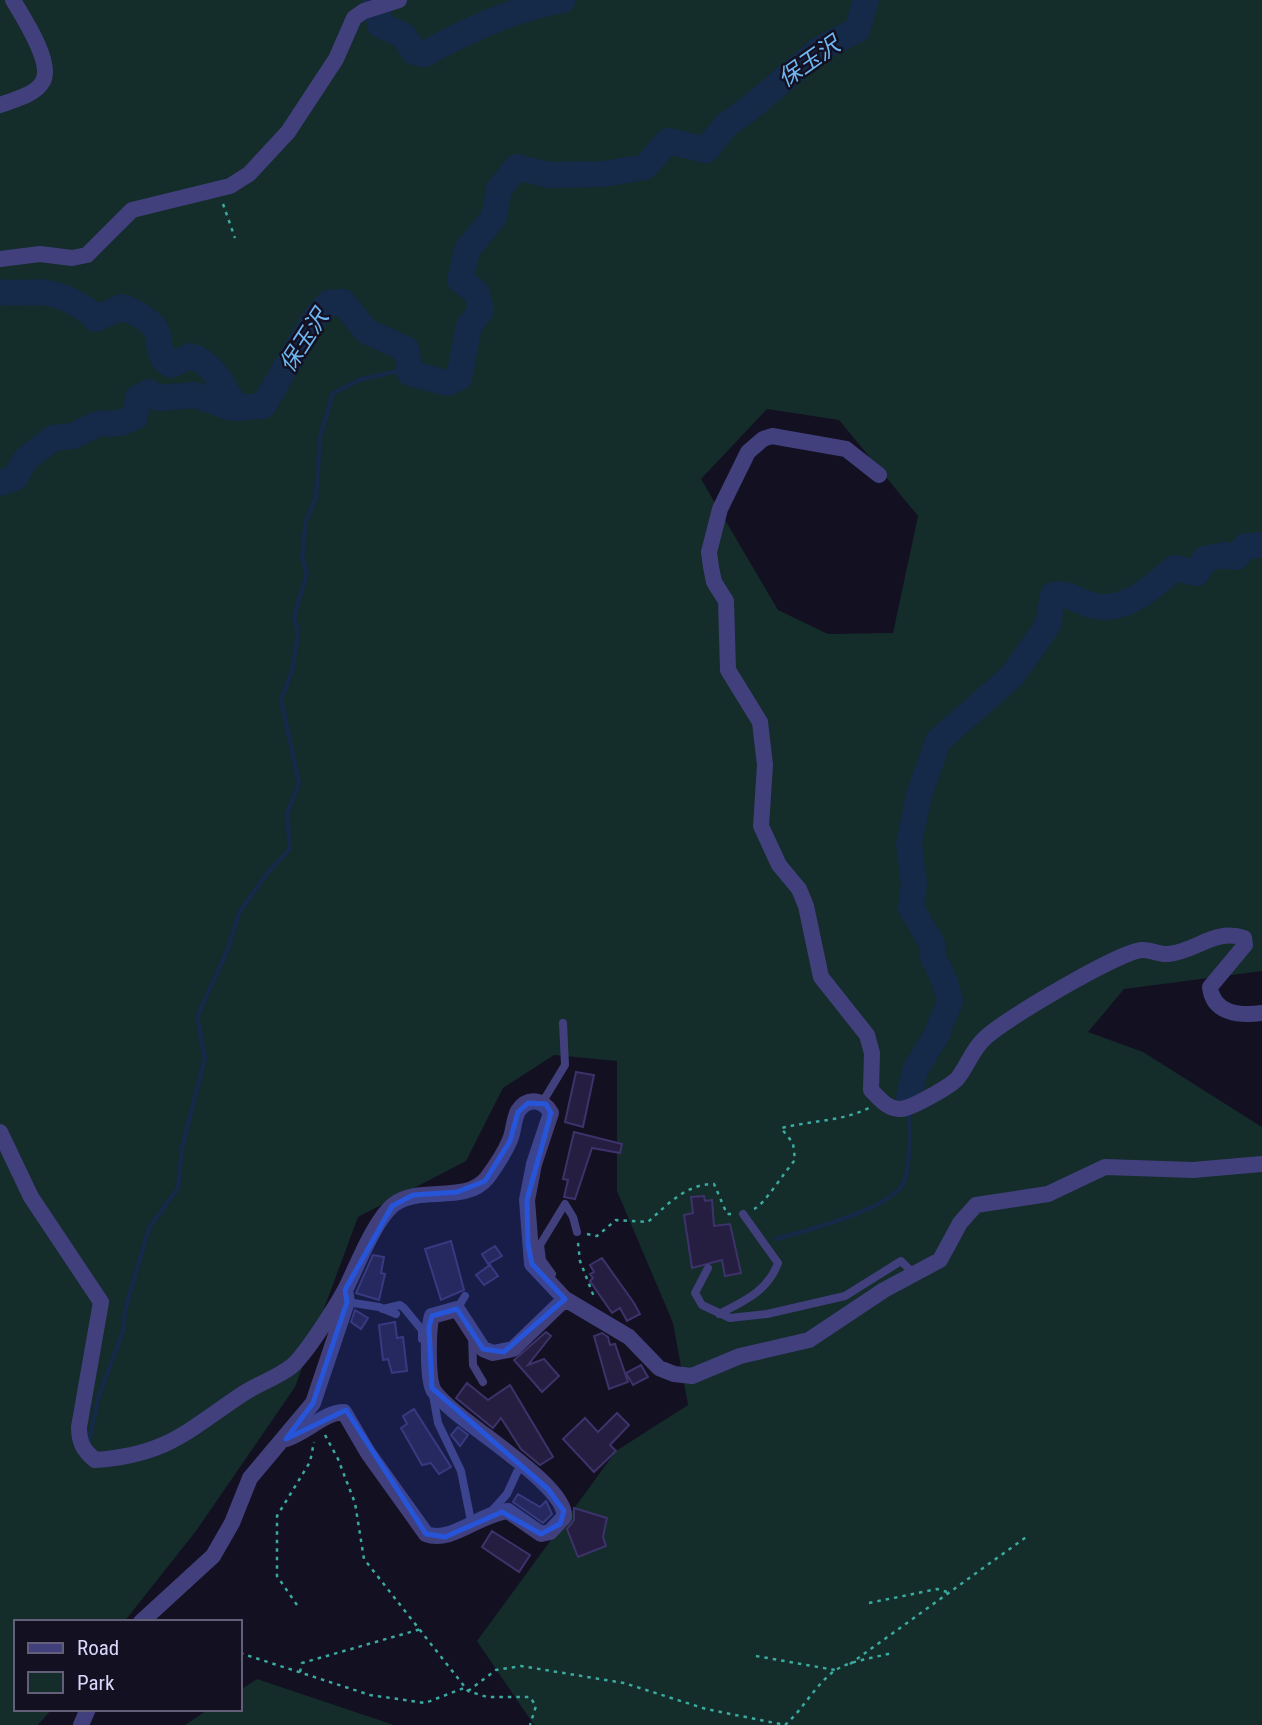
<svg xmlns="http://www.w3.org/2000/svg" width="1262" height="1725" viewBox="0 0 1262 1725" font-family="'Roboto Condensed','Noto Sans JP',sans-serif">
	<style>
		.green { fill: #142c2a; fill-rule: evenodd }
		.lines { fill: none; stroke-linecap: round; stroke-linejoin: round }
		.stream { stroke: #152a48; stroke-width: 4.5 }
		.river { stroke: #152a48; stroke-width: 26 }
		.building { fill: #251e41; stroke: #3d336b; stroke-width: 2 }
		.path { stroke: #3baaa0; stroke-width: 2.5; stroke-dasharray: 3.5 5; stroke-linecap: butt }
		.service { stroke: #41407d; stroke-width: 8 }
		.minor { stroke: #41407d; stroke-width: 16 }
		.marked { fill: #2655da; fill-opacity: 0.2; stroke: #2655da; stroke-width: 5; stroke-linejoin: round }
		.labels { text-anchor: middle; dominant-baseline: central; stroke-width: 5; stroke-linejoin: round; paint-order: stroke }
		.water-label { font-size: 23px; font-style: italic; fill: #6fb7f0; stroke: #131022 }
	</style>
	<rect width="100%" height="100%" fill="#131022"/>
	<path class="green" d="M0 0H1262V971L1124 989 1088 1032 1143 1052 1262 1127V1725H534L477 1641 616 1451 688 1405 673 1323 617 1191V1061L554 1055 503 1088 466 1161 358 1217 295 1387 196 1531 124 1622H16V1709H52L38 1725H0ZM767 409 839 420 918 516 893 633 828 634 778 610 701 479Z
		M257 1679 394 1725H185L209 1709H240V1690Z"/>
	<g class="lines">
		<path class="stream" d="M776 1239C804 1231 898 1208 905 1179 912 1154 908 1122 909 1097
			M89 1440 99 1395 123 1331 125 1310 149 1228 178 1188 182 1148 205 1058 197 1017 227 951 239 913 268 872 290 849 287 814 299 783 281 700 292 671 298 633 294 616 307 574 302 557 306 521 316 497 320 437 333 393 359 380 410 368"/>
		<path class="river" d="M376 0 380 25 403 35 414 52 424 54C468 30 513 9 563 0
			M0 292C14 294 26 292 40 292 57 293 86 305 95 319L122 307C134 311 155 322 158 335 161 348 157 357 171 365L191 356C215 364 224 388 236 408
			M0 483 15 478 25 460 53 438 73 436 97 424 120 423 135 417 138 398 149 392 158 398 196 395 231 408 263 406 315 318 329 303 343 302 366 331 406 349 410 373 447 383 459 378 469 326 481 310 477 293 460 280 467 250 494 217 499 189 517 167 548 175 603 174 645 167 668 141 706 150 727 124 745 112 820 49 857 30 866 0
			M909 1097 915 1070 936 1036 950 1001 944 979 933 957 932 944 911 908 914 883 909 844 919 795 938 741 1012 676 1048 625 1053 595C1070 592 1078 602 1094 606 1126 612 1152 588 1174 568L1197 573 1205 559 1225 555 1236 557 1246 546 1262 545"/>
	</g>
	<path class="building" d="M576 1072 594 1075 583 1127 565 1122Z
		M574 1132 622 1144 620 1153 592 1148 575 1199 564 1197 568 1180 563 1179Z
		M704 1196 705 1201 712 1200 714 1226 730 1224 741 1273 725 1276 722 1260 692 1268 684 1215 693 1213 691 1197Z
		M451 1241 464 1290 441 1300 425 1249Z
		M495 1246 502 1256 488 1264 482 1254Z
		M373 1255 384 1257 381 1273 385 1274 379 1300 356 1293Z
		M602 1258 634 1303 640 1314 627 1321 620 1308 612 1313 590 1281 593 1278 590 1274 594 1272 590 1265Z
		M490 1265 498 1276 484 1285 476 1275Z
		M355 1310 368 1318 361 1329 351 1322Z
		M395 1322 397 1338 403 1337 407 1371 392 1373 388 1359 383 1360 379 1325Z
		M546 1332 551 1336 528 1365 544 1359 559 1376 542 1392 514 1360Z
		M602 1333 608 1337 610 1345 615 1344 628 1382 609 1389 594 1336Z
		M641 1365 648 1377 633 1385 626 1373Z
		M467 1383 488 1400 510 1385 553 1457 540 1465 521 1449 501 1418 493 1428 456 1398Z
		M414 1409 451 1467 439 1474 431 1463 422 1465 401 1428 407 1424 403 1416Z
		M617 1413 629 1425 610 1445 616 1451 594 1472 563 1439 585 1418 598 1432Z
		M458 1427 468 1435 460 1446 451 1435Z
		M518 1494 540 1507 546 1501 552 1514 543 1523 513 1502Z
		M574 1508 607 1518 603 1537 606 1546 578 1557 567 1529 574 1520Z
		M492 1531 530 1555 519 1572 482 1547Z"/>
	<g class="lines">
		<path class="path" d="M223 204 235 238
			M754 1209C764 1205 785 1171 795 1160L793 1143 781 1128C810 1121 843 1121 869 1108
			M587 1234 597 1236 616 1220 648 1222C668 1204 686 1184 714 1184L727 1214H734
			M578 1243 580 1261 594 1297
			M325 1435 338 1459 355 1503 364 1559 468 1691 487 1697H530L536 1706 530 1725
			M869 1603 937 1589 947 1592
			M297 1605 277 1576V1516L310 1462 314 1442
			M240 1653 370 1695 425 1703 464 1688
			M756 1656 835 1670
			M850 1664 1029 1535
			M300 1672 302 1663 421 1629
			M468 1691 496 1670 521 1666 624 1683 706 1709 785 1725
			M785 1725C805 1708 819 1677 843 1666 858 1660 876 1657 892 1653"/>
		<path class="service" d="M542 1103 565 1065 563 1023
			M708 1268 695 1293 702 1305 730 1318 767 1314 845 1296 901 1261 915 1275
			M545 1279 552 1274 542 1260 540 1245 565 1204 573 1217 577 1232
			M347 1302 379 1307 396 1314
			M383 1309 400 1305 404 1308 422 1330V1339
			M457 1309 465 1296
			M719 1314C744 1301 768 1291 778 1263L743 1214
			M472 1335 473 1365 483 1382
			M433 1395 438 1423 461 1471 471 1521
			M489 1514 507 1494 517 1472 524 1466"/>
		<path class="minor" d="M0 105C13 100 36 95 43 81 53 62 23 17 13 0
			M0 259 40 254 72 258 87 255 132 210 230 186 249 174 288 132 336 59 354 18 364 11 399 0
			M879 475 846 449 772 436 763 439 748 452 720 509 709 552 711 567 714 582 726 601 728 670 760 722 765 765 761 826 779 865 799 889 806 906 821 977 867 1035 872 1053 871 1090C879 1098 888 1110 901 1109 912 1108 949 1087 957 1079 967 1067 972 1050 984 1039 1003 1020 1117 953 1141 950 1150 949 1159 955 1168 954 1195 952 1215 928 1244 938L1245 945 1210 987C1213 1014 1240 1016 1262 1013
			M0 1132 31 1197 101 1302 79 1427C79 1442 83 1450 95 1460 166 1455 186 1432 241 1395 257 1384 277 1378 292 1366 306 1354 337 1305 346 1288 357 1266 374 1221 393 1205 419 1184 465 1205 487 1178 495 1167 504 1154 509 1142 514 1133 513 1120 518 1111 528 1096 544 1100 551 1113L534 1164 527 1200 532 1264 565 1299 629 1337 659 1368 674 1374 692 1376 740 1356 809 1340 884 1290 940 1260 960 1223 976 1205 1048 1194 1105 1167 1193 1170 1262 1164
			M286 1439C306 1433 325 1412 344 1412L368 1453 426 1534C451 1544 479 1514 508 1511L541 1534 550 1532 564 1517C568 1484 455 1421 434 1391 427 1380 428 1328 432 1316L457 1309 483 1349 493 1353 513 1349 565 1299
			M141 1622 213 1556 232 1523 250 1478 313 1403 347 1302 345 1290
			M81 1725 88 1709"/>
	</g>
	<path class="marked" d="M528 1103 546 1104 551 1113 527 1200 528 1244 532 1264 565 1299 504 1352 483 1349 457 1309 432 1316 429 1327 432 1388 548 1489 564 1511 560 1524 541 1534 502 1512 445 1537 426 1534 346 1410 286 1439 313 1403 347 1302 345 1290 392 1206 413 1195 457 1192 485 1181 510 1141 518 1112Z"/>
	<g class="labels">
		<g class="water-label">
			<text transform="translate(809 62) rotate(-35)">保玉沢</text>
			<text transform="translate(304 341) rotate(-57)">保玉沢</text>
		</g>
	</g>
	<rect x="14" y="1620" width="228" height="91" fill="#131022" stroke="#625f79" stroke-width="2"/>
	<rect x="28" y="1643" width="35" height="10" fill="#41407d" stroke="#625f79" stroke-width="2"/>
	<text x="77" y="1655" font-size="21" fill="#d9d6fb">Road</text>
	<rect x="28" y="1672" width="35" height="21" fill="#142c2a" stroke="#625f79" stroke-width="2"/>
	<text x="77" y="1690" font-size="21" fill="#d9d6fb">Park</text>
</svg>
